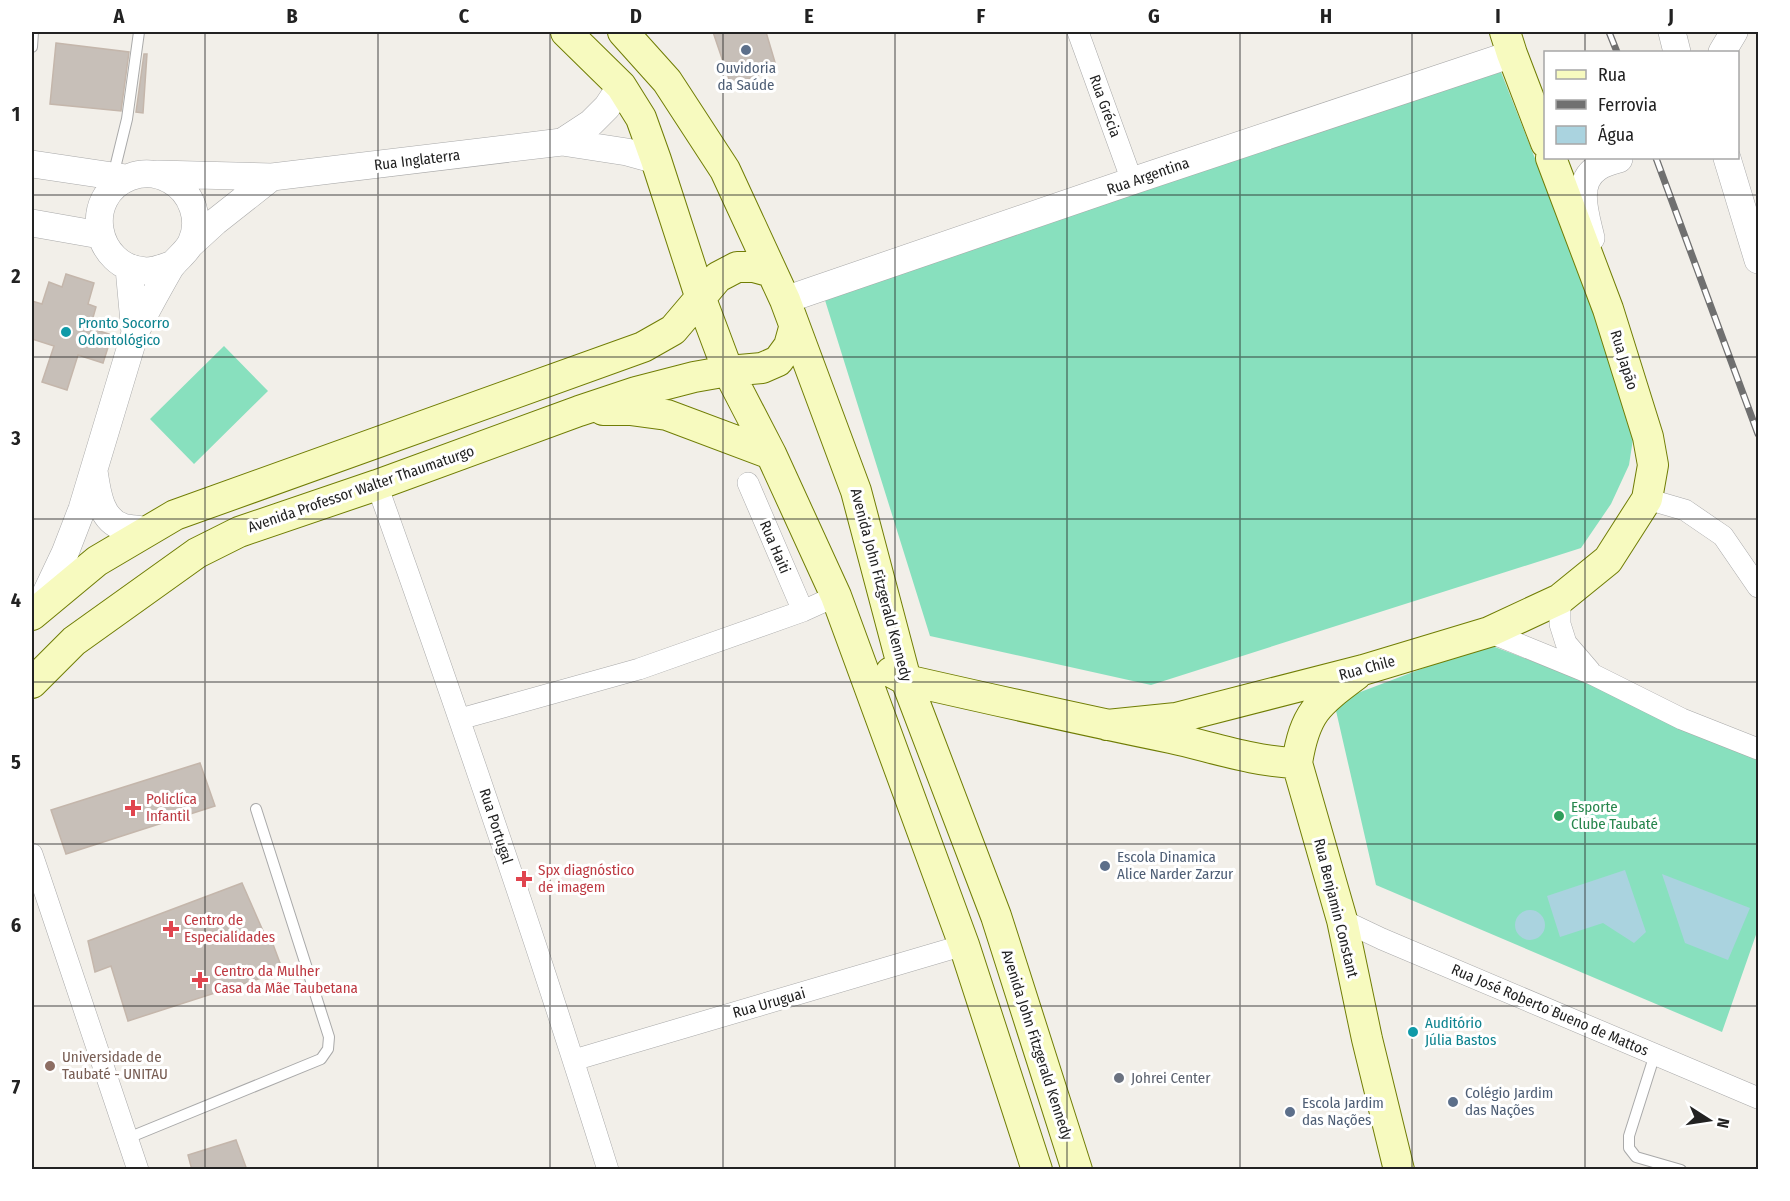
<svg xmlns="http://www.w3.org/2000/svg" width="1790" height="1201" viewBox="0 0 1790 1201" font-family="'Fira Sans Condensed',sans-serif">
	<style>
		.pitch { fill: #88e0be }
		.water { fill: #aad3df }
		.building { fill: #c7bfb8; stroke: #c4b6ab; stroke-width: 1.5 }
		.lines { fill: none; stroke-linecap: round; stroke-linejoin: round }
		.service-casing { stroke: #a9a9a9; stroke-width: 12 }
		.minor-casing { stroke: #a9a9a9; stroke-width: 22 }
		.tertiary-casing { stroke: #a9a9a9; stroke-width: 28 }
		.secondary-casing { stroke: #707d05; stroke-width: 32 }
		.service { stroke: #fff; stroke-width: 10 }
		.minor { stroke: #fff; stroke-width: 21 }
		.tertiary { stroke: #fff; stroke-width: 27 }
		.secondary { stroke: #f7fabf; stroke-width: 30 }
		.rail-casing { stroke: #707070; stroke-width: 7 }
		.rail { stroke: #fff; stroke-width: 4.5; stroke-dasharray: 14; stroke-linecap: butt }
		.grid { fill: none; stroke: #222; stroke-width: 1.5; stroke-opacity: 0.55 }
		.service-dot { fill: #5c6f8a; stroke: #fff; stroke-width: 2 }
		.culture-dot { fill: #0f9aa8; stroke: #fff; stroke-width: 2 }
		.health-dot { fill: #e0444e; stroke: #fff; stroke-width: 2 }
		.leisure-dot { fill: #2e9e5b; stroke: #fff; stroke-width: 2 }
		.education-dot { fill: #8d6e63; stroke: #fff; stroke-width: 2 }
		.worship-dot { fill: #6b7280; stroke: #fff; stroke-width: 2 }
		.labels { text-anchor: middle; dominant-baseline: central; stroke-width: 6; stroke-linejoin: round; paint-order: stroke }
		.service-label { font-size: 15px; fill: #4e5e75; stroke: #fff; text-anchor: start }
		.street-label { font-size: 15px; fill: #222; stroke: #fff }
		.culture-label { font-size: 15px; fill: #0d838f; stroke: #fff; text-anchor: start }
		.health-label { font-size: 15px; fill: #be3a42; stroke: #fff; text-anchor: start }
		.leisure-label { font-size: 15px; fill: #27864d; stroke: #fff; text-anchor: start }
		.education-label { font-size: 15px; fill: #785e54; stroke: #fff; text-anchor: start }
		.worship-label { font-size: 15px; fill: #5b616d; stroke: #fff; text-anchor: start }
		.neatline { fill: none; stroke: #222; stroke-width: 2 }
		.grid-label { font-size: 20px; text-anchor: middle; font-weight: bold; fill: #222 }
	</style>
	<rect width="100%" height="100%" fill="#f2efe9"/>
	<path class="pitch" d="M1499 67 1625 387 1635 426 1629 465 1611 504 1581 548 1151 685 930 636 824 297Z
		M224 346 268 391 194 464 150 419Z
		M1487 644 1758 746V929L1722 1032 1376 885 1334 702Z"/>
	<path class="water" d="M1625 870 1646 932 1634 943 1603 923 1560 937 1547 896Z
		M1662 874 1750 908 1728 960 1685 943Z
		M1515 925a15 15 0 1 1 30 0a15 15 0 1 1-30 0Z"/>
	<path class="building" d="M713 32H766L777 69 731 85Z
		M56 43 129 52 121 111 50 104Z
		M144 54H147L143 113 136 112Z
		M66 274 94 283 88 304 96 307 90 328 112 335 103 363 78 355 67 390 42 382 54 346 32 339V301L42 304 49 282 62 287Z
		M200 763 215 806 66 854 51 810Z
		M242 883 267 940 271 939 283 971 128 1021 111 966 95 972 88 941Z
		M236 1140 247 1170H192L188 1155Z"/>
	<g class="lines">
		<defs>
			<path id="service" d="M32 47 33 32
				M113 176 127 119 139 32
				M1655 1054 1629 1136V1148L1636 1157 1681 1170
				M128 1138 321 1059 328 1049 329 1037 256 809"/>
			<path id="minor" d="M1078 32 1132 181
				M748 483 803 611
				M377 485C458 712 536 940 608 1170
				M1647 499 1685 510 1723 536 1758 587
				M1560 599V624L1566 643 1590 671
				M1489 632 1592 674 1682 719 1758 749
				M460 719 639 669 803 611 836 596
				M32 854 138 1170
				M1342 920 1382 939 1758 1098
				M574 1060 964 945"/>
			<path id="tertiary" d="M1672 32 1677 52
				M1722 52 1734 32
				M562 142 591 123 607 107 621 86
				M1727 158 1758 260
				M32 164 126 178
				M157 174 272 177 562 142 627 152 656 160
				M32 223 100 235
				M1591 238C1586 216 1574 183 1597 168 1603 163 1612 161 1619 159
				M191 244 215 222 272 177
				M129 268 135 333
				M785 300 1132 181 1512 54
				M94 471C97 491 100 520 123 527 131 529 139 529 147 531
				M38 610 65 553 82 509 135 333C146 310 158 289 170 268 176 259 186 253 191 243 202 220 192 192 170 180 158 173 143 172 130 177 81 196 94 268 146 271 156 271 164 267 173 264"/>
			<path id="secondary" d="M566 32 621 86 641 118 656 160 701 299 728 371 771 454 836 596 964 945 1037 1170
				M623 32 667 81 725 170 785 300 856 491 906 680 996 916 1077 1170
				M1505 32 1512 54 1546 143
				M603 410H630L667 415 771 454
				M32 615 97 561 175 515 643 347 673 330 718 277 737 267H754L772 272
				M891 672 906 680C994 700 1082 720 1171 738 1212 747 1255 762 1297 763
				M1356 675C1317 704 1305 713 1297 763L1342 920 1367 1039 1399 1170
				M32 683 74 641 197 553 239 532 377 485 579 411 636 392 694 377 728 371 762 368 778 361 789 346 794 328
				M1107 725 1176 718 1363 670 1489 632 1560 599 1608 560 1647 499 1653 465 1648 437 1608 309 1551 158"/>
		</defs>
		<use href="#service" class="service-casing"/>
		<use href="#minor" class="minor-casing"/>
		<use href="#tertiary" class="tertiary-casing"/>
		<use href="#secondary" class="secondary-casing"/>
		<use href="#service" class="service"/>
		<use href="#minor" class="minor"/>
		<use href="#tertiary" class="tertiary"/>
		<use href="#secondary" class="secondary"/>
		<defs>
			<path id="rail" d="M1609 32 1617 52
				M1656 158 1758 434"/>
		</defs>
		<use href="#rail" class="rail-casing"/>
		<use href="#rail" class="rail"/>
	</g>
	<path class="grid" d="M205 32V1170M378 32V1170M550 32V1170M723 32V1170M895 32V1170M1067 32V1170M1240 32V1170M1412 32V1170M1585 32V52M1585 158V1170M32 195H1758M32 357H1758M32 519H1758M32 682H1758M32 844H1758M32 1006H1758"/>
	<g class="service-dot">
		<circle cx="746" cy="50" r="6"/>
		<circle cx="1105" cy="866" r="6"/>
		<circle cx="1453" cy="1102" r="6"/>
		<circle cx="1290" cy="1112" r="6"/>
	</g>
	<g class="culture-dot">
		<circle cx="66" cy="332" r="6"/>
		<circle cx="1413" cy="1032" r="6"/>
	</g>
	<g class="health-dot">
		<path d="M130 799h6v6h6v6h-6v6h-6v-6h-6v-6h6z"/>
		<path d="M521 870h6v6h6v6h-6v6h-6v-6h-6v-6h6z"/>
		<path d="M168 920h6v6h6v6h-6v6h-6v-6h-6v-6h6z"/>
		<path d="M197 971h6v6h6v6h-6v6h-6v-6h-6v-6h6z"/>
	</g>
	<circle class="leisure-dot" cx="1559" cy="816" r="6"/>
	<circle class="education-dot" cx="50" cy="1066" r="6"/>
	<circle class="worship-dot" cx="1119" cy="1078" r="6"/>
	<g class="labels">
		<g class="service-label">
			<text x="746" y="68" text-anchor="middle">Ouvidoria<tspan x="746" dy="17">da Saúde</tspan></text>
			<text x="1117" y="857">Escola Dinamica<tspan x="1117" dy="17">Alice Narder Zarzur</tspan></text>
			<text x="1465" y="1093">Colégio Jardim<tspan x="1465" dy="17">das Nações</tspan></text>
			<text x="1302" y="1103">Escola Jardim<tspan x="1302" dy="17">das Nações</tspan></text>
		</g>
		<g class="street-label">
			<text transform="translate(1105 106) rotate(70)">Rua Grécia</text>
			<text transform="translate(417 160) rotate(-7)">Rua Inglaterra</text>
			<text transform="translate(1148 176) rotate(-19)">Rua Argentina</text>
			<text transform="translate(1624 360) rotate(73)">Rua Japão</text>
			<text transform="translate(361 489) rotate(-19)">Avenida Professor Walter Thaumaturgo</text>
			<text transform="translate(775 547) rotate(67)">Rua Haiti</text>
			<text transform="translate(881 585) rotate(75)">Avenida John Fitzgerald Kennedy</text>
			<text transform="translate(1367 668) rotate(-15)">Rua Chile</text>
			<text transform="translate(496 826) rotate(72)">Rua Portugal</text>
			<text transform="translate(1336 908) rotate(76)">Rua Benjamin Constant</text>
			<text transform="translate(769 1003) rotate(-16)">Rua Uruguai</text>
			<text transform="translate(1550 1010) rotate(23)">Rua José Roberto Bueno de Mattos</text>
			<text transform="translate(1037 1045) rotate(72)">Avenida John Fitzgerald Kennedy</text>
		</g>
		<g class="culture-label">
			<text x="78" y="323">Pronto Socorro<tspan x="78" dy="17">Odontológico</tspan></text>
			<text x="1425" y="1023">Auditório<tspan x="1425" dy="17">Júlia Bastos</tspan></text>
		</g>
		<g class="health-label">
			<text x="146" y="799">Policlíca<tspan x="146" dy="17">Infantil</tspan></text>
			<text x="538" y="870">Spx diagnóstico<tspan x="538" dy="17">de imagem</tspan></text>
			<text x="184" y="920">Centro de<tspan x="184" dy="17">Especialidades</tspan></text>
			<text x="214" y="971">Centro da Mulher<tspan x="214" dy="17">Casa da Mãe Taubetana</tspan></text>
		</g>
		<g class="leisure-label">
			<text x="1571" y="807">Esporte<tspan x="1571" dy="17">Clube Taubaté</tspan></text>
		</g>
		<g class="education-label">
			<text x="62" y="1057">Universidade de<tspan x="62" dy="17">Taubaté - UNITAU</tspan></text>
		</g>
		<g class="worship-label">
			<text x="1131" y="1078">Johrei Center</text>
		</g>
	</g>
	<rect width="1790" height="1201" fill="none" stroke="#ffffff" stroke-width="66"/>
	<rect x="1544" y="51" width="195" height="108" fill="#ffffff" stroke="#a7a7a7" stroke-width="1.5"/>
	<rect x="1556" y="70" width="30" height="9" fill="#f7fabf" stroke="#a7a7a7" stroke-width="1.5"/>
	<text x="1598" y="81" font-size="18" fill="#222222">Rua</text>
	<rect x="1556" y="100" width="30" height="9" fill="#707070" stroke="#a7a7a7" stroke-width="1.5"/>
	<text x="1598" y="111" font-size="18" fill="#222222">Ferrovia</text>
	<rect x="1556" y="126" width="30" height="18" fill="#aad3df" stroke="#a7a7a7" stroke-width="1.5"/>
	<text x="1598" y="141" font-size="18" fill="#222222">Água</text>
	<g transform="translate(1709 1120) rotate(102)" stroke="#ffffff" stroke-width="4.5" paint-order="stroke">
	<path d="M0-4.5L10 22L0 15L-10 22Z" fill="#222222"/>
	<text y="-9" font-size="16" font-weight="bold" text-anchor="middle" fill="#222222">N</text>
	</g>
	<rect x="33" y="33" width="1724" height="1135" class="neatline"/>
	<g class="grid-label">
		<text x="119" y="23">A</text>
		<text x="292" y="23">B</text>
		<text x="464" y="23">C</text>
		<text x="636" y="23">D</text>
		<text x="809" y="23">E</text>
		<text x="981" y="23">F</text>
		<text x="1154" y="23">G</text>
		<text x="1326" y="23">H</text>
		<text x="1498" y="23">I</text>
		<text x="1671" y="23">J</text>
		<text x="16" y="121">1</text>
		<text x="16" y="283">2</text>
		<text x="16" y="445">3</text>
		<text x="16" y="607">4</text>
		<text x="16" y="769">5</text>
		<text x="16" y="932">6</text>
		<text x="16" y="1094">7</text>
	</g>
</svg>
